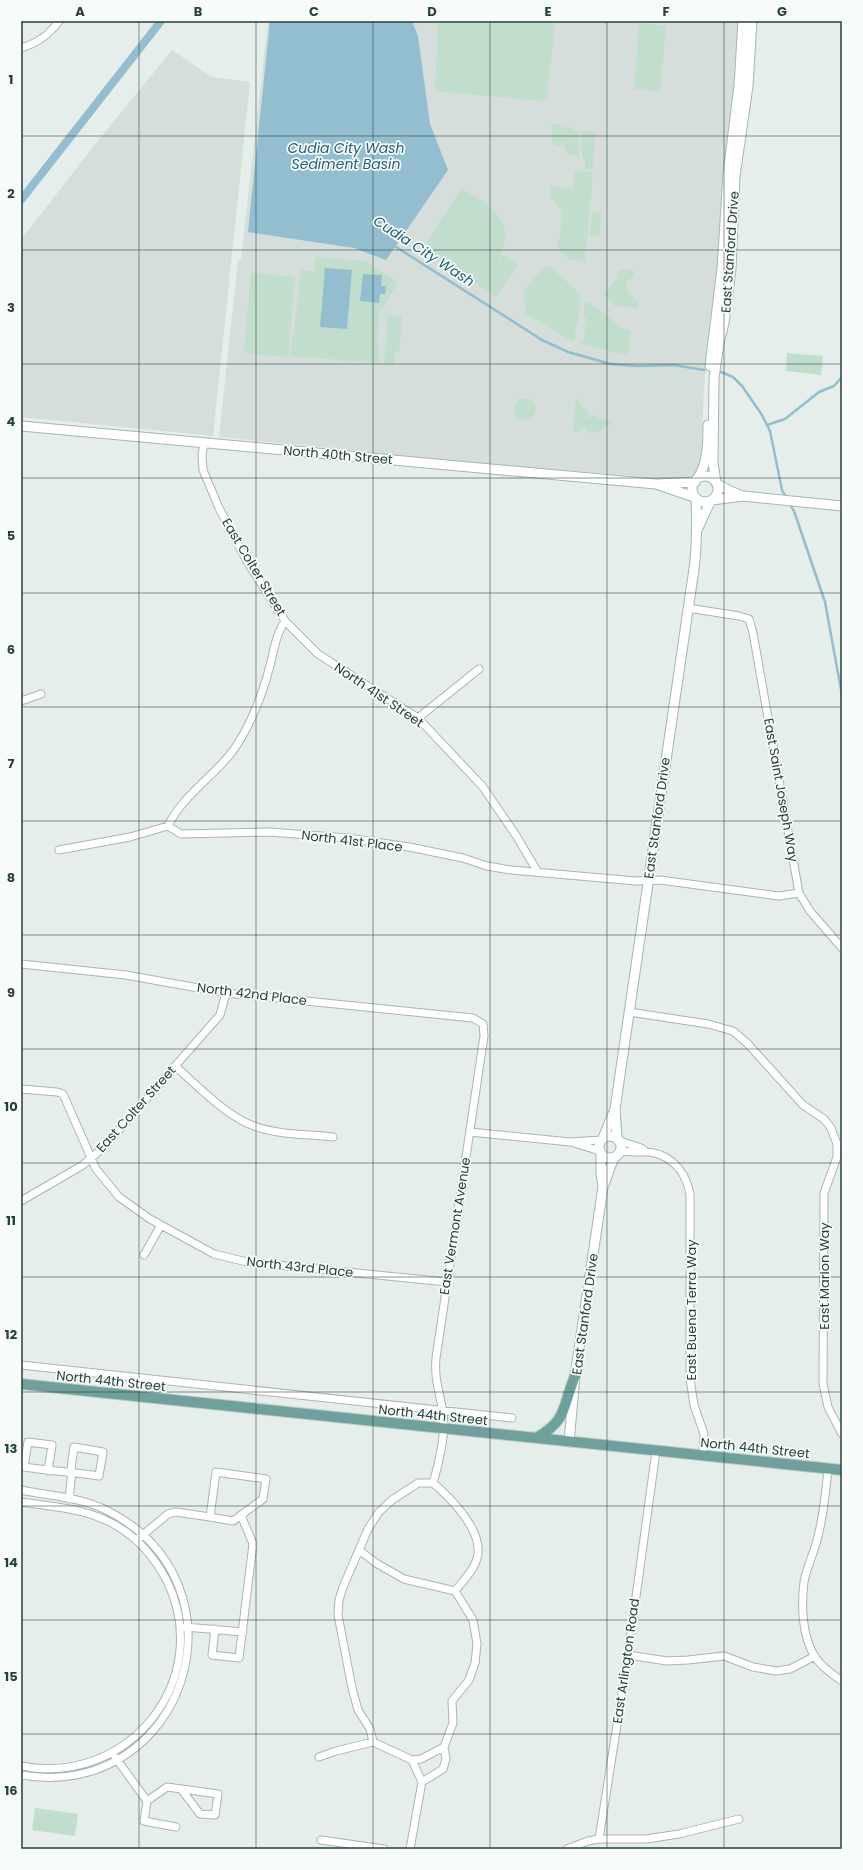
<svg xmlns="http://www.w3.org/2000/svg" width="863" height="1870" viewBox="0 0 863 1870" font-family="Poppins,sans-serif">
	<style>
		.built { fill: #d5dedb }
		.green { fill: #c1decd }
		.water { fill: #92becf }
		.lines { fill: none; stroke-linecap: round; stroke-linejoin: round }
		.stream { stroke: #92becf; stroke-width: 2.5 }
		.canal { stroke: #92becf; stroke-width: 8 }
		.street-casing { stroke: #a9b6b4; stroke-width: 9 }
		.secondary-casing { stroke: #a2b7b2; stroke-width: 11 }
		.primary-casing { stroke: #c2cac8; stroke-width: 12 }
		.street { stroke: #fff; stroke-width: 7 }
		.secondary { stroke: #fff; stroke-width: 9 }
		.primary { stroke: #6ea19b; stroke-width: 10 }
		.grid { fill: none; stroke: #26403c; stroke-width: 1; stroke-opacity: 0.55 }
		.labels { text-anchor: middle; dominant-baseline: central; stroke-width: 3.5; stroke-linejoin: round; paint-order: stroke }
		.street-label { font-size: 13px; fill: #26403c; stroke: #f7fbf9 }
		.water-label { font-size: 14px; font-style: italic; fill: #226079; stroke: #f7fbf9 }
		.neatline { fill: none; stroke: #26403c; stroke-width: 1.5 }
		.grid-label { font-size: 13px; text-anchor: middle; font-weight: bold; fill: #26403c }
	</style>
	<rect width="100%" height="100%" fill="#e6eeec"/>
	<path class="built" d="M268 21H740L734 86 723 174 716 279 709 327 704 389 701 461 693 477 673 479 464 462 219 437 238 260 241 259Z
		M172 50 212 77 250 82 213 436 21 417V240L92 148Z"/>
	<path class="green" d="M438 21H555L547 97 542 101 435 91Z
		M639 23 666 26 660 91 634 89Z
		M552 124H560V127L572 128V130L578 131 579 158 575 155H568L564 143 556 147 551 139Z
		M581 131 595 132V145L592 170 585 169V161L582 157Z
		M575 171 592 172 593 174 585 261 569 260 555 243 560 238 562 211 551 196V187L573 188Z
		M461 189C479 198 507 214 505 237 505 246 500 255 497 263L503 255 518 265 496 297 433 256 435 253 429 250 427 241Z
		M592 211 601 212 599 237 590 236Z
		M315 257 366 261 398 282 384 306 383 309H380L377 344H379L378 363 290 356 292 337H294L300 270 314 271Z
		M544 266 547 268 550 266 581 295 578 325 574 330 576 334 574 342 526 314 523 292Z
		M619 270H633L634 272C632 281 620 283 631 295 633 298 634 300 638 300V309L620 305 617 308 603 294 617 279Z
		M251 273 295 277 288 357 244 353Z
		M585 301 592 304 620 326 631 332 629 348 626 355 581 344V342L584 341 586 318 583 317Z
		M388 315 402 316 399 352 395 351 394 364 384 363Z
		M787 353 823 356 821 375 786 371Z
		M576 398 589 414 588 418 589 421 590 417 593 415 598 418 613 421 598 433 588 432 584 427 579 431H573Z
		M514 409a11 11 0 1 1 22 0a11 11 0 1 1-22 0Z
		M35 1808 78 1814 75 1836 32 1830Z"/>
	<path class="water" d="M270 21H412L418 36 430 124 448 170 386 260 354 248 248 232Z
		M325 268 352 270 347 329 320 327Z
		M363 274 382 275 381 286H386L385 294H380L379 303 360 301Z"/>
	<g class="lines">
		<path class="stream" d="M393 245 542 340 568 352 611 364 638 366 674 365 704 370
			M721 372 733 377 742 386 762 415 770 431 782 490 786 497
			M767 425 785 419 819 392 834 386 842 377
			M789 503 794 511 825 602 842 695"/>
		<path class="canal" d="M21 200 161 21"/>
		<defs>
			<path id="street" d="M21 48C38 43 49 35 59 21
				M688 608 739 616 749 619 753 633 799 893 810 911 842 948
				M285 621 318 654 418 718 483 787 517 837 537 871
				M21 701 41 694
				M418 718 479 669
				M168 826C184 792 221 773 240 740 254 717 263 692 270 666 274 650 276 634 285 621L248 563 219 508 203 470 202 455 204 443
				M59 850 130 837 168 826 181 834 270 832 348 838 409 847 463 858 487 866 511 870 636 881 660 880 779 896 799 893
				M21 964 126 975 226 993 473 1018 483 1024 484 1036 436 1358C434 1379 440 1393 443 1413 446 1432 439 1464 433 1483
				M629 1012 708 1024 733 1031 748 1044 803 1105 824 1119 831 1128 837 1144V1157L824 1193 823 1384 828 1407 842 1434
				M175 1066C198 1086 226 1116 254 1126 278 1135 307 1134 333 1137
				M21 1089 57 1092 63 1094 96 1169 119 1197 150 1219 214 1254 247 1262 447 1282
				M470 1132 570 1142 601 1140
				M620 1141 641 1148 644 1150
				M574 1143 600 1151
				M620 1152C626 1151 632 1152 638 1152 666 1150 685 1167 690 1194V1379L694 1405 704 1434 703 1456
				M21 1201 83 1165 104 1147 220 1015 226 993
				M144 1255 161 1225
				M21 1365 512 1418
				M828 1469C826 1490 824 1511 819 1532 816 1549 807 1565 804 1582 801 1606 802 1636 815 1657 821 1666 833 1675 842 1681
				M48 1471 52 1445 28 1442 24 1467C49 1471 74 1472 99 1476L103 1452 74 1447 71 1469 72 1472 69 1499
				M216 1472 266 1479 263 1499 233 1521 210 1517Z
				M21 1490C49 1496 81 1497 106 1510 255 1584 186 1802 21 1775
				M21 1502C54 1507 87 1508 117 1526 139 1539 155 1558 167 1581 215 1680 128 1787 21 1766
				M139 1538 168 1514 176 1512 210 1517
				M359 1550 376 1563 404 1579 455 1591
				M185 1627 243 1632
				M215 1629 212 1655 239 1658 253 1544 241 1515
				M628 1655 667 1661 688 1660 724 1656 753 1667 776 1671 790 1669 815 1656
				M373 1742 370 1729 358 1710 352 1688 338 1615 339 1600 343 1587 368 1529 379 1512 392 1500 418 1483H433
				M115 1757 147 1801 144 1821 176 1827
				M319 1757 336 1751 373 1742 412 1760 421 1759 444 1747 453 1723 452 1701 469 1680 475 1663 477 1644 473 1620 455 1591C464 1580 476 1568 478 1554 481 1529 451 1498 433 1483
				M422 1782 443 1769 446 1759 444 1747
				M147 1801 167 1787 218 1794 215 1815 200 1814 181 1789
				M599 1839H646L679 1834 739 1819
				M321 1840 384 1849
				M410 1849 422 1782 412 1760
				M567 1849 588 1841 599 1839 628 1655 656 1451"/>
			<path id="secondary" d="M710 366 722 269 728 174 739 86 743 21
				M21 426 656 484 694 497
				M692 489a13 13 0 1 1 26 0a13 13 0 1 1-26 0Z
				M698 478C708 462 708 443 708 425
				M716 482 713 463 714 378 719 343 724 323 731 269 735 176 748 86 752 21
				M658 484 695 482
				M717 484 730 491 740 495
				M712 500 743 496 842 506
				M698 528 710 502
				M615 1109 617 1138
				M599 1147a11 11 0 1 1 22 0a11 11 0 1 1-22 0Z
				M603 1138 615 1109 694 569C697 545 697 522 696 498
				M601 1154V1174L603 1186
				M569 1442 575 1376 603 1187 614 1157"/>
			<path id="primary" d="M21 1384 842 1470
				M536 1438C568 1420 562 1407 575 1376"/>
		</defs>
		<use href="#street" class="street-casing"/>
		<use href="#secondary" class="secondary-casing"/>
		<use href="#primary" class="primary-casing"/>
		<use href="#street" class="street"/>
		<use href="#secondary" class="secondary"/>
		<use href="#primary" class="primary"/>
	</g>
	<path class="grid" d="M139 21V1849M256 21V1849M373 21V1849M490 21V1849M607 21V1849M724 21V1849M21 136H842M21 250H842M21 364H842M21 478H842M21 593H842M21 707H842M21 821H842M21 935H842M21 1049H842M21 1163H842M21 1277H842M21 1392H842M21 1506H842M21 1620H842M21 1734H842"/>
	<g class="labels">
		<g class="street-label">
			<text transform="translate(730 252) rotate(-86)">East Stanford Drive</text>
			<text transform="translate(338 455) rotate(5)">North 40th Street</text>
			<text transform="translate(254 567) rotate(59)">East Colter Street</text>
			<text transform="translate(379 695) rotate(34)">North 41st Street</text>
			<text transform="translate(781 790) rotate(80)">East Saint Joseph Way</text>
			<text transform="translate(657 818) rotate(-82)">East Stanford Drive</text>
			<text transform="translate(352 841) rotate(7)">North 41st Place</text>
			<text transform="translate(252 994) rotate(7)">North 42nd Place</text>
			<text transform="translate(136 1109) rotate(-48)">East Colter Street</text>
			<text transform="translate(455 1226) rotate(-81)">East Vermont Avenue</text>
			<text transform="translate(300 1267) rotate(6)">North 43rd Place</text>
			<text transform="translate(824 1276) rotate(-90)">East Marion Way</text>
			<text transform="translate(691 1310) rotate(-90)">East Buena Terra Way</text>
			<text transform="translate(585 1314) rotate(-82)">East Stanford Drive</text>
			<text transform="translate(111 1381) rotate(6)">North 44th Street</text>
			<text transform="translate(433 1415) rotate(6)">North 44th Street</text>
			<text transform="translate(755 1448) rotate(6)">North 44th Street</text>
			<text transform="translate(626 1661) rotate(-82)">East Arlington Road</text>
		</g>
		<g class="water-label">
			<text x="346" y="148">Cudia City Wash<tspan x="346" dy="16">Sediment Basin</tspan></text>
			<text transform="translate(424 251) rotate(33)">Cudia City Wash</text>
		</g>
	</g>
	<rect width="863" height="1870" fill="none" stroke="#f7fbf9" stroke-width="44"/>
	<rect x="22" y="22" width="819" height="1826" class="neatline"/>
	<g class="grid-label">
		<text x="80" y="16">A</text>
		<text x="198" y="16">B</text>
		<text x="314" y="16">C</text>
		<text x="432" y="16">D</text>
		<text x="548" y="16">E</text>
		<text x="666" y="16">F</text>
		<text x="782" y="16">G</text>
		<text x="11" y="84">1</text>
		<text x="11" y="198">2</text>
		<text x="11" y="312">3</text>
		<text x="11" y="426">4</text>
		<text x="11" y="540">5</text>
		<text x="11" y="654">6</text>
		<text x="11" y="768">7</text>
		<text x="11" y="882">8</text>
		<text x="11" y="997">9</text>
		<text x="11" y="1111">10</text>
		<text x="11" y="1225">11</text>
		<text x="11" y="1339">12</text>
		<text x="11" y="1453">13</text>
		<text x="11" y="1567">14</text>
		<text x="11" y="1681">15</text>
		<text x="11" y="1795">16</text>
	</g>
</svg>
